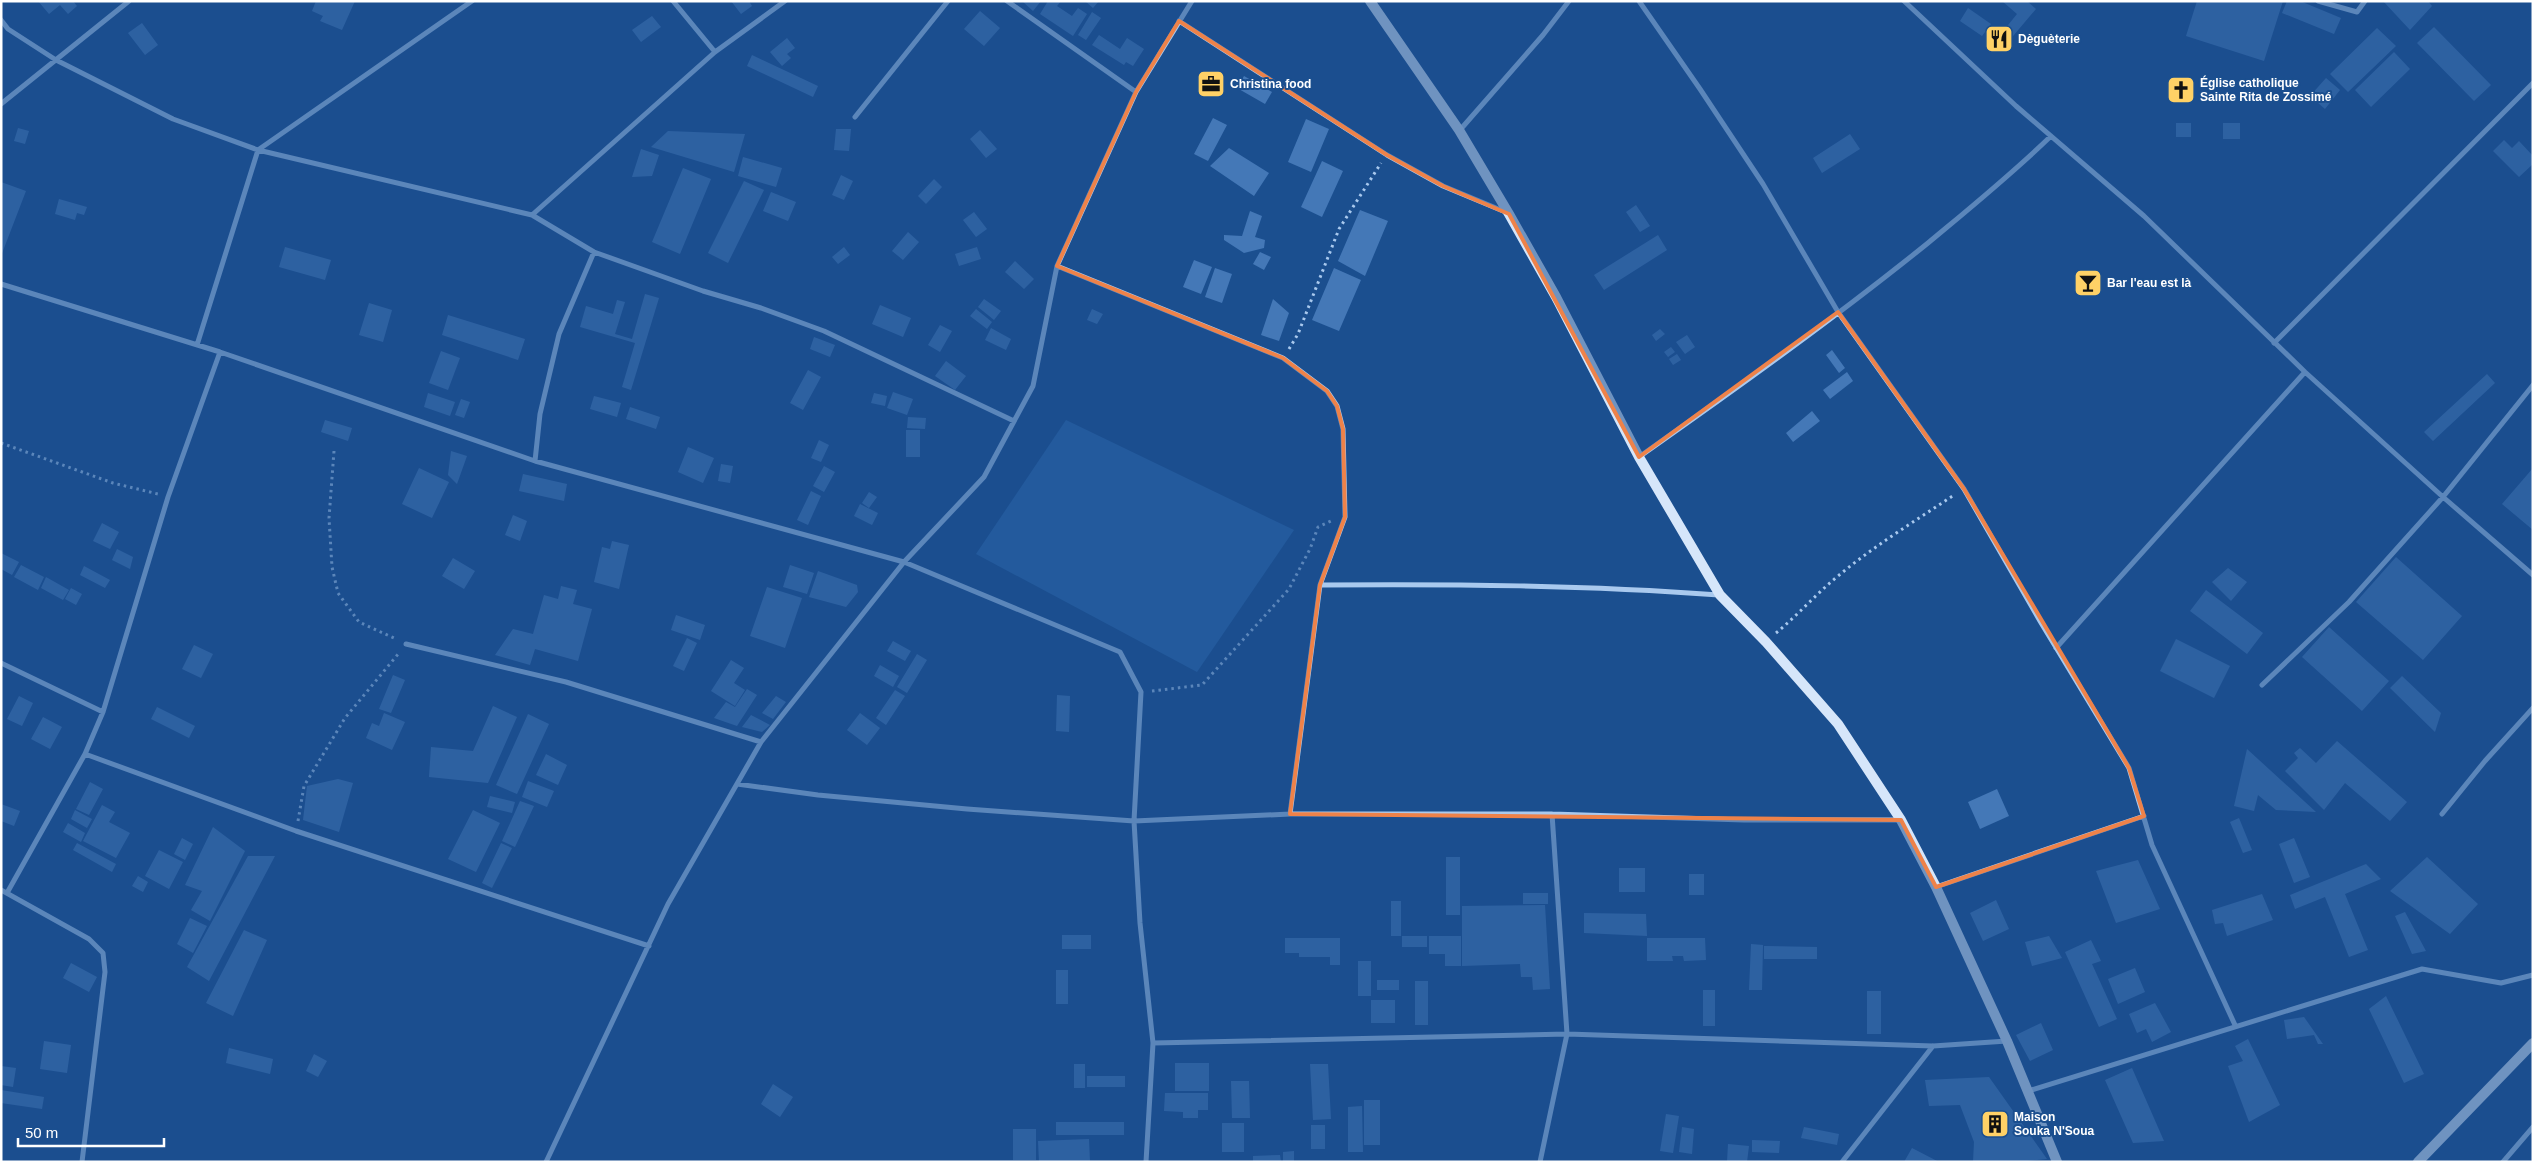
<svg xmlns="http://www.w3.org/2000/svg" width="2534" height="1163" viewBox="0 0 2534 1163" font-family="Helvetica,sans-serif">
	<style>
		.green { fill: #2e69ad }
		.building { fill: #4478b7 }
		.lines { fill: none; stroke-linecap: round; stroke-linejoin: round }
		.path { stroke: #a9c9ee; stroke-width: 3; stroke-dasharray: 2.5 4; stroke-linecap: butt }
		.street { stroke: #a9c9ee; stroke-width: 5 }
		.secondary { stroke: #d6e6fa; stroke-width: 10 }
		.marked { fill: none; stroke: #ee8249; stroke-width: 4; stroke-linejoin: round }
		.labels { text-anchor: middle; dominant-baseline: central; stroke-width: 4; stroke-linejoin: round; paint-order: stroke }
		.poi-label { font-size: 12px; font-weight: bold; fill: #fff; stroke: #1b4f8f; text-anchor: start }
	</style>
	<rect width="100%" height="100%" fill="#1b4f8f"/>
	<path class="green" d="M1066 420 1294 530 1197 672 976 554Z"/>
	<path class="building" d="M38 1H73L77 6 68 14 60 5 49 14Z
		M316 1H355L342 30 320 21 323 16 312 11Z
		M731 1H749L752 6 741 14Z
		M1022 1H1041L1033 11Z
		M1048 1H1061L1057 6 1072 16 1078 8 1087 14 1073 36 1040 14Z
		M1085 1H1099L1093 8Z
		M2002 1H2027L2036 9 2008 42 2000 35 2017 14Z
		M2197 1H2283L2264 61 2186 36Z
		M2287 1H2300L2341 18 2334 34 2282 13Z
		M2383 1H2428L2432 6 2410 30Z
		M1968 8 1991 24 1982 36 1960 21Z
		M980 11 1000 28 984 46 964 29Z
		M1092 12 1101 18 1086 40 1078 35Z
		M652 16 661 27 641 42 632 30Z
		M142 23 158 45 145 55 128 33Z
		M2434 27 2491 85 2474 101 2417 43Z
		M2377 28 2396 46 2348 92 2330 74Z
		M1099 35 1120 49 1127 38 1144 49 1133 66 1126 62 1124 65 1092 45Z
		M787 38 795 48 787 54 791 58 782 66 770 52Z
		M2394 52 2410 69 2371 107 2355 90Z
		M752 55 818 86 813 97 747 66Z
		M1244 76 1272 92 1265 104 1237 88Z
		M2326 78 2340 90 2325 109 2310 96Z
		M1213 118 1227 125 1208 161 1194 154Z
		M1306 119 1329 129 1311 172 1288 162Z
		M2176 123H2191V137H2176Z
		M2223 123H2240V139H2223Z
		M18 128 29 131 25 144 14 141Z
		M836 129H851L849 151 834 150Z
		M980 130 997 149 986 158 970 139Z
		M668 131 745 134 734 172 651 147Z
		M1850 134 1860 149 1822 173 1813 158Z
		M2504 140 2512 148 2519 141 2533 156V164L2519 177 2493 151Z
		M1229 148 1269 173 1254 196 1210 166Z
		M641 149 659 155 652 176 632 177Z
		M743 157 782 168 776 187 738 176Z
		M1322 161 1343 171 1322 217 1301 207Z
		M683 168 711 179 680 254 652 242Z
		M841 175 853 181 844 200 832 195Z
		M934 179 942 187 926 204 918 196Z
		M744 181 764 190 728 263 708 253Z
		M1 182 26 191 1 256Z
		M771 192 796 202 788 221 763 211Z
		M59 199 87 207 84 215 77 213 75 220 55 214Z
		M1636 205 1650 226 1640 232 1626 212Z
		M1360 210 1388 221 1365 276 1338 261Z
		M1250 211 1262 216 1255 237 1265 240 1264 248 1244 253 1224 240V235L1242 236Z
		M974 212 987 229 976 237 963 220Z
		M908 232 919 242 903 260 892 251Z
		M1658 235 1667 250 1604 290 1594 275Z
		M285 247 331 260 325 280 279 267Z
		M844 247 850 255 838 264 832 257Z
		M977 247 981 259 959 266 955 254Z
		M1260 252 1271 257 1264 270 1253 264Z
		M1194 260 1212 267 1201 294 1183 287Z
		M1015 261 1034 279 1024 289 1005 272Z
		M1215 268 1232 274 1222 303 1205 297Z
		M1334 268 1361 280 1339 331 1312 320Z
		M645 294 659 298 631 390 622 387 635 343 580 327 586 306 613 314 617 300 625 302 615 334 632 339Z
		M984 299 1001 311 994 320 978 307Z
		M1273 299 1289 313 1279 341 1261 335Z
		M369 303 392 310 383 342 359 335Z
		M880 305 911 318 903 337 872 324Z
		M976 309 992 322 987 329 970 316Z
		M1092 309 1103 314 1097 324 1087 320Z
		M448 315 525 339 518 360 442 335Z
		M940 325 952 331 940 352 928 345Z
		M991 328 1011 339 1006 350 985 340Z
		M1660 329 1665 334 1656 341 1652 335Z
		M1687 335 1695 347 1685 354 1676 342Z
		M814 337 835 345 830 357 810 349Z
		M1671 347 1675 352 1668 357 1664 352Z
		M1832 350 1845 368 1839 373 1826 355Z
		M441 351 460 358 448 390 429 383Z
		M1677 354 1681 360 1673 365 1669 359Z
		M946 361 966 376 955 390 935 376Z
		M808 370 821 377 803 410 790 403Z
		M1847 372 1853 381 1830 399 1823 390Z
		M2487 374 2495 383 2433 441 2424 432Z
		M893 392 913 399 907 415 887 408Z
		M428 393 455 402 450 416 424 407Z
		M874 393 887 396 885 406 871 403Z
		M594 396 621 403 617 417 590 409Z
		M461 399 470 402 464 418 455 415Z
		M630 407 660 417 656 429 626 419Z
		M1812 411 1820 421 1793 442 1786 433Z
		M908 417 926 418 925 429 907 428Z
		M325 420 352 428 348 441 321 432Z
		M906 430H920V457H906Z
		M819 440 829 445 821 462 811 458Z
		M688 447 714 458 703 483 678 472Z
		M451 451 467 456 457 484 448 475Z
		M721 464 733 466 730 483 718 481Z
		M824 466 835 472 824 492 813 486Z
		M419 468 449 482 432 518 402 504Z
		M2533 468V530L2502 504Z
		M523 474 567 484 564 501 519 491Z
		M811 491 821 496 808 525 797 520Z
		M869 492 877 497 869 508 862 503Z
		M860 504 878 513 872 525 854 516Z
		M513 515 527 521 520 541 505 535Z
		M102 523 119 532 110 549 93 541Z
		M612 541 629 545 619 589 594 582 602 547 610 549Z
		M117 549 133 557 130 569 112 560Z
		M1 553 19 562 12 575 1 569Z
		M2396 557 2462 616 2423 660 2356 602Z
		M453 558 475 571 464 589 442 576Z
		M21 565 44 577 38 590 14 577Z
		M790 565 814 573 807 594 783 587Z
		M84 566 110 580 105 588 80 575Z
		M2228 568 2247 582 2231 601 2212 582Z
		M818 571 857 585 858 592 846 607 809 597Z
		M46 577 69 590 63 600 41 588Z
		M561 586 577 590 573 604 592 609 578 661 535 649 530 665 495 655 513 629 533 634 544 595 558 599Z
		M767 587 802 598 785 648 750 636Z
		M71 588 82 594 76 605 65 599Z
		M2206 590 2263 633 2247 654 2190 611Z
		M676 615 705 625 700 640 671 630Z
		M2329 627 2389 681 2362 711 2302 657Z
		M687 638 697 643 684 671 673 666Z
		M2176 639 2230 666 2214 698 2160 671Z
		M893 641 911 651 905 661 887 651Z
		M194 645 213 654 201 678 182 669Z
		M917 654 927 660 907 693 897 687Z
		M731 660 744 668 734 683 745 690 735 706 711 691Z
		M880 665 899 676 893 687 874 676Z
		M393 675 405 680 391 713 379 709Z
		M2402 676 2441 713 2435 732 2390 688Z
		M747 689 757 695 737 726 714 718 726 702 735 707Z
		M895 690 905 696 886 725 876 718Z
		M1057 695 1070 696 1069 732 1056 731Z
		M19 696 33 703 22 726 7 719Z
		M776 696 786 702 773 719 762 713Z
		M493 706 517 717 488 783 429 777 431 747 473 751Z
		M157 707 195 726 189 738 151 719Z
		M384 713 405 722 392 750 366 738 372 723 379 726Z
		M860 713 880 728 867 745 847 730Z
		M528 714 549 724 517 794 496 785Z
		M751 715 770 725 762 732 742 727Z
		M43 717 62 727 50 749 31 739Z
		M2337 741 2407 802 2390 821 2345 783 2324 810 2285 771 2298 758 2294 753 2300 748 2316 763Z
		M2247 749 2316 812 2276 810 2258 795 2254 811 2234 806Z
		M546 754 567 765 558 785 536 775Z
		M338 779 353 783 339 832 303 820 307 786Z
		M528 781 554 791 547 807 522 797Z
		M90 782 103 789 89 815 76 809Z
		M1997 789 2009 816 1980 829 1968 802Z
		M490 796 515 802 512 813 487 807Z
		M520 801 534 806 515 847 502 841Z
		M1 804 20 811 14 826 1 821Z
		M102 805 115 812 109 822 130 833 116 858 83 841Z
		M75 810 92 819 87 828 71 819Z
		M473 810 500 823 476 872 448 859Z
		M2239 818 2252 850 2243 853 2230 822Z
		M68 823 85 833 81 842 63 832Z
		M213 827 245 851 210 921 191 910 202 891 185 885Z
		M182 838 193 844 185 860 174 854Z
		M2294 838 2310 877 2294 883 2279 844Z
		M77 843 116 864 112 872 73 850Z
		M501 843 512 848 492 888 482 883Z
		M159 850 183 862 169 889 145 876Z
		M248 856H275L209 981 187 967Z
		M1446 857H1460V915H1446Z
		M2427 857 2478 904 2450 934 2390 891Z
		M2138 860 2160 909 2116 923 2096 871Z
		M2366 864 2381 879 2345 894 2368 950 2349 957 2325 897 2295 909 2290 895Z
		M1619 868H1645V892H1619Z
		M1689 874H1704V895H1689Z
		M138 876 148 882 143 892 132 886Z
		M1523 893H1548V904H1523Z
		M2262 894 2273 920 2227 936 2223 923 2215 924 2212 910Z
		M1996 900 2009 929 1983 941 1970 913Z
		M1391 901H1401V936H1391Z
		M1545 905 1550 989 1533 990 1532 977H1521L1520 964 1462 966V906Z
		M2405 912 2426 951 2412 954 2395 916Z
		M1584 913 1646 914 1647 936 1584 933Z
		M190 918 207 926 193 953 177 944Z
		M244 930 267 940 233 1016 206 1003Z
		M1062 935H1091V949H1062Z
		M1402 936H1427V947H1402Z
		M1429 936H1461V966H1445V954H1429Z
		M2049 936 2062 958 2032 966 2025 942Z
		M1285 938H1340V965H1330V957H1299V953H1285Z
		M1647 938H1705L1706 960 1684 961 1683 956H1672L1673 961H1647Z
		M2091 940 2101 961 2092 964 2117 1019 2099 1027 2065 952Z
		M1751 944 1763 945 1762 990H1749Z
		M1764 946 1817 947V959H1764Z
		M1358 961H1371V996H1358Z
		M71 963 97 977 89 992 63 978Z
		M2135 968 2145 992 2118 1004 2108 979Z
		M1056 970H1068V1004H1056Z
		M1377 980H1399V990H1377Z
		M1415 981H1428V1025H1415Z
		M1703 990H1715V1026H1703Z
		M1867 991H1881V1034H1867Z
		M2386 996 2424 1074 2404 1083 2369 1009Z
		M1371 1000H1395V1023H1371Z
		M2155 1003 2171 1032 2152 1042 2146 1029 2137 1033 2129 1014Z
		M2304 1017 2323 1044H2318L2314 1035 2287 1039 2284 1020Z
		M2041 1023 2053 1050 2030 1061 2016 1035Z
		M2248 1039 2280 1105 2249 1122 2228 1066 2243 1061 2235 1046Z
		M44 1041 71 1045 67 1073 40 1069Z
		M229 1048 273 1059 270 1074 226 1063Z
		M314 1054 327 1061 318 1077 306 1071Z
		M1175 1063H1209V1091H1175Z
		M1074 1064H1085V1088H1074Z
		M1310 1064H1328L1331 1119 1313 1120Z
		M1 1066 16 1068 13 1087 1 1085Z
		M2132 1068 2164 1141 2133 1143 2105 1080Z
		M1087 1076H1125V1087H1087Z
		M1989 1077 2047 1159 2018 1162H1973L1974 1142 1960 1105 1929 1106 1925 1080Z
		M1231 1081H1249L1250 1118H1232Z
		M773 1084 793 1097 780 1117 761 1104Z
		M1 1090 44 1097 42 1109 1 1103Z
		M1165 1093H1208V1110H1198V1118H1183V1112L1164 1111Z
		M1364 1100H1380V1145H1364Z
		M1362 1106 1363 1152H1348V1107Z
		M1666 1114 1679 1116 1673 1153 1660 1151Z
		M1056 1122H1124V1135H1056Z
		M1222 1123H1244V1152H1222Z
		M1311 1125H1325V1149H1311Z
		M1682 1127 1694 1129 1692 1154 1679 1152Z
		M1804 1127 1839 1134 1837 1145 1801 1138Z
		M1013 1129H1036V1160H1013Z
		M1089 1139 1090 1162H1039L1038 1141Z
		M1752 1140 1780 1141 1779 1153 1752 1152Z
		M1728 1144 1749 1146 1747 1162H1727Z
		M1912 1148 1939 1162H1904Z
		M1294 1151V1162H1283V1152Z
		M1280 1155 1281 1162H1253V1156Z"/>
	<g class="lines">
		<path class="path" d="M1289 349 1298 334 1339 229 1381 163
			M1 443 113 483 158 494
			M334 451 329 518 332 567 338 593 359 622 396 639
			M1776 633C1798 615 1816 594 1838 576 1874 546 1915 521 1954 495
			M1152 691 1202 685 1289 589 1310 549 1318 527 1331 521
			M298 821 304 786 345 718 399 653"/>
		<path class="street" d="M673 1 715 52
			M1007 1 1136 92
			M1639 1 1700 89 1763 184 1838 312 1964 489 2040 621 2129 768 2152 845 2235 1025
			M1904 1 2016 106 2144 216 2305 372 2443 497 2533 575
			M2318 1 2357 12 2365 1
			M1 20 8 29 56 60 173 119 258 150 532 215 594 252 703 291 761 308 824 331 1014 421
			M1179 21 1387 155 1443 186 1508 213
			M1 104 129 1
			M855 117 948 1
			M1460 130 1543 35 1569 1
			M532 215 715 52 785 1
			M1057 266 1283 358 1327 391 1337 406 1343 429 1345 517 1320 585 1290 814
			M1 284 220 352 535 461 904 562 1120 652 1141 692 1134 821 1140 923 1153 1043 1146 1162
			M2274 343 2533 83
			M197 345 258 150 472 1
			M1639 457C1737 388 1835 318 1928 243 1970 208 2012 174 2051 136
			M535 461 540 414 559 334 594 252
			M1320 585C1454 584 1586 585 1719 595
			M406 644 566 682 761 742
			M2056 648 2305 372
			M1 663 103 712
			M2262 685 2349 602 2443 497 2533 385
			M85 754 296 831 649 946
			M737 784 818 795 967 809 1134 821 1290 814H1552L1744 820H1901
			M2442 814 2485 761 2533 708
			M1936 887 2144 816
			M1 890 89 939 103 953 105 972 82 1162
			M7 893 85 754 103 712 168 497 220 352
			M1153 1043 1567 1034 1933 1046 2007 1041
			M2028 1091 2422 969 2501 983 2533 975
			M546 1162 668 904 761 742 904 562 984 477 1033 386 1057 266 1136 92 1192 1
			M1540 1162 1567 1034 1552 814
			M1842 1162 1933 1046
			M2503 1162 2533 1127"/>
		<path class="secondary" d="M1370 1 1459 130 1509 214 1556 297 1639 457 1720 595 1766 642 1838 724 1901 820 1936 887 2007 1041 2057 1162
			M2418 1162 2533 1043"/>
	</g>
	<path d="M0 0H2534V1163H0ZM1179 21 1387 155 1443 186 1509 214 1639 457 1838 312 1964 489 2129 768 2144 816 1936 887 1901 820 1290 814 1320 585 1345 517 1343 429 1337 406 1327 391 1283 358 1057 266 1136 92Z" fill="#1b4f8f" fill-opacity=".55" fill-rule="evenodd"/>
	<path class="marked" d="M1179 21 1387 155 1443 186 1509 214 1639 457 1838 312 1964 489 2129 768 2144 816 1936 887 1901 820 1290 814 1320 585 1345 517 1343 429 1337 406 1327 391 1283 358 1057 266 1136 92Z"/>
	<defs>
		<symbol id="restaurant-square" viewBox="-11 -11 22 22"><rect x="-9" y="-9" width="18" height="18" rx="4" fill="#ffd166" stroke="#1b4f8f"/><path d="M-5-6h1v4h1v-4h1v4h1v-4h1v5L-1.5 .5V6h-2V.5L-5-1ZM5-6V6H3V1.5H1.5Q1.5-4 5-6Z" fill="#111"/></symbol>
		<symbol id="office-square" viewBox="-11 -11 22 22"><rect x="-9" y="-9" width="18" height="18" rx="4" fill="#ffd166" stroke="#1b4f8f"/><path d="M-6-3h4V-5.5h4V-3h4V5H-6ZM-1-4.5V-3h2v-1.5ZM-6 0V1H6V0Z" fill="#111"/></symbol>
		<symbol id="church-square" viewBox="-11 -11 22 22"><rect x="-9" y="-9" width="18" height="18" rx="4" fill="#ffd166" stroke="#1b4f8f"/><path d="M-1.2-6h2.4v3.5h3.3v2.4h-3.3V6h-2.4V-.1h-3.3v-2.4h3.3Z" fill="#111"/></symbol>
		<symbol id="bar-square" viewBox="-11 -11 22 22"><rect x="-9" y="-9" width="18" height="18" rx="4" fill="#ffd166" stroke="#1b4f8f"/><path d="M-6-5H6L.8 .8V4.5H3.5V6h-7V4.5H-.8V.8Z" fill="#111"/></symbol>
		<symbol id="building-square" viewBox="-11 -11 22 22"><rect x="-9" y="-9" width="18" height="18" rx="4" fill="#ffd166" stroke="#1b4f8f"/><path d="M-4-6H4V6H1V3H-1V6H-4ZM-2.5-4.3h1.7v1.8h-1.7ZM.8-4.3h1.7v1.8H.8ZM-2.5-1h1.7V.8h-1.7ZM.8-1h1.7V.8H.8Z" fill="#111"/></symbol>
	</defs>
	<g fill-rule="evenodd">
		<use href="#restaurant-square" x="1983" y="23" width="32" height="32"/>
		<use href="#office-square" x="1195" y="68" width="32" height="32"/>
		<use href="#church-square" x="2165" y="74" width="32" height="32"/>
		<use href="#bar-square" x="2072" y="267" width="32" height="32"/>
		<use href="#building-square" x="1979" y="1108" width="32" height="32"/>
	</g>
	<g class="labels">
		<g class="poi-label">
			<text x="2018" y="39">Dèguèterie</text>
			<text x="2200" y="83">Église catholique<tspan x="2200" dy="14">Sainte Rita de Zossimé</tspan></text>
			<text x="1230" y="84">Christina food</text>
			<text x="2107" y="283">Bar l'eau est là</text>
			<text x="2014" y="1117">Maison<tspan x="2014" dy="14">Souka N'Soua</tspan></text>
		</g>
	</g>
	<rect width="2534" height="1163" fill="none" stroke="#ffffff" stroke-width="5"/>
	<path d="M18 1138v8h146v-8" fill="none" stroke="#ffffff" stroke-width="2.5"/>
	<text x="25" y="1138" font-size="15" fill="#ffffff" stroke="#1b4f8f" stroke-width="4" paint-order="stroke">50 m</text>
</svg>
